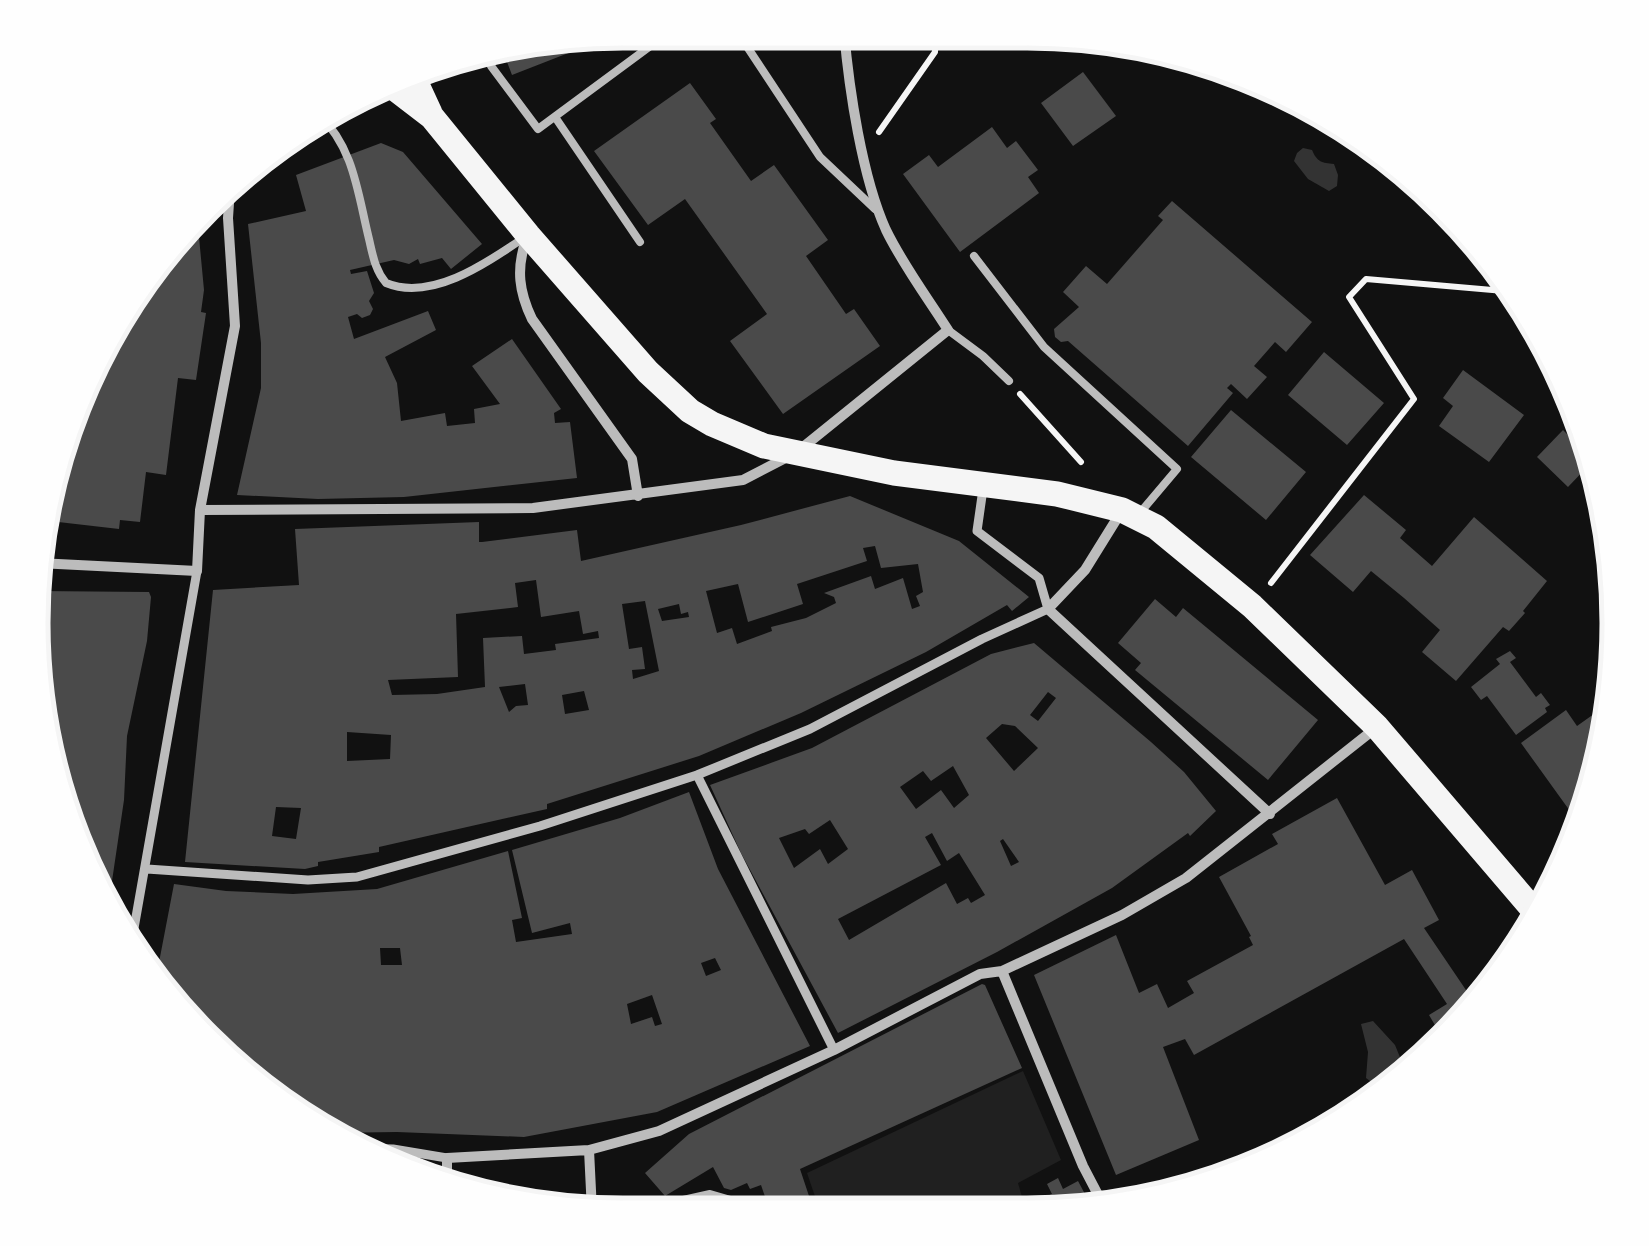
<svg xmlns="http://www.w3.org/2000/svg" width="1649" height="1246" viewBox="0 0 1649 1246" font-family="'Fira Sans Condensed',sans-serif">
	<style>
		.green { fill: #202020 }
		.water { fill: #333 }
		.building { fill: #4a4a4a; fill-rule: evenodd }
		.lines { fill: none; stroke-linecap: round; stroke-linejoin: round }
		.path { stroke: #f5f5f5; stroke-width: 6 }
		.service { stroke: #bcbcbc; stroke-width: 8 }
		.pedestrian { stroke: #bcbcbc; stroke-width: 9 }
		.minor { stroke: #bcbcbc; stroke-width: 10 }
		.primary { stroke: #f5f5f5; stroke-width: 25 }
		.rim { fill: none; stroke: #f5f5f5; stroke-width: 5 }
	</style>
	<rect width="100%" height="100%" fill="#111"/>
	<path class="green" d="M1023 1071 1061 1160 1018 1183 1026 1211H820L807 1173Z"/>
	<path class="water" d="M1303 148 1312 150C1317 162 1322 163 1334 164L1338 175 1337 186 1329 191 1308 179 1294 161 1297 153Z
		M1373 1021 1395 1045 1404 1067 1382 1090 1366 1078 1368 1052 1361 1024Z"/>
	<path class="building" d="M565 38 571 52 512 75 501 46Z
		M1083 72 1116 116 1073 146 1041 103Z
		M690 83 716 119 710 123 751 181 774 165 828 240 806 256 846 314 854 309 880 346 783 414 730 341 767 314 685 199 648 225 594 151Z
		M992 127 1007 148 1016 141 1038 170 1028 177 1039 193 960 252 903 174 929 155 938 167Z
		M381 143 403 152 482 244 451 269 442 258 420 264 418 259 409 264 394 260 350 270 351 274 367 271 374 293 369 301 373 309 370 315 362 318 357 314 348 317 354 339 428 311 436 330 385 357 397 383 401 421 445 413 447 426 475 423 474 409 500 404 472 366 512 339 561 409 554 413 555 423 570 422 577 478 404 497 318 499 237 495 261 388V343L248 224 306 211 296 175Z
		M1172 201 1312 322 1286 352 1275 342 1254 366 1267 377 1247 399 1231 384 1227 388 1233 393 1188 446 1068 341 1061 342 1055 337 1054 329 1079 307 1063 292 1086 266 1107 284 1163 220 1158 216Z
		M197 216 204 290 201 312 206 313 196 380 178 378 166 475 146 472 140 522 120 520 119 529 41 520 42 507 91 360 94 357 104 358 108 336 178 232Z
		M1324 352 1384 403 1347 445 1288 395Z
		M1463 370 1524 415 1489 462 1439 426 1453 406 1443 398Z
		M1231 410 1306 472 1266 520 1191 457Z
		M1563 430 1584 451 1590 464 1568 487 1537 457Z
		M1364 495 1406 530 1400 538 1432 566 1474 517 1547 581 1523 611 1525 613 1509 631 1503 627 1456 681 1422 652 1440 630 1404 598 1371 571 1353 592 1310 555Z
		M850 496 959 541 1029 597 1012 611 1007 605 926 652 801 713 699 756 547 804V809L379 847V852L318 862V866L305 869 185 862 213 590 299 585 295 529 479 522V542H482L577 530 581 561 741 525ZM875 546 881 568 918 564 923 592 916 596 920 606 912 609 903 578 875 589 871 576 824 593 834 597 836 603 806 618 771 627 772 631 737 644 732 628 717 633 706 591 738 584 748 622 803 604 797 584 867 561 863 548ZM536 580 541 617 579 611 583 634 598 631 599 638 555 644 556 650 524 654 522 636 483 638 485 687 437 694 392 695 388 680 458 677 456 614 518 607 515 583ZM645 601 659 671 633 679 632 670 645 669 642 647 629 649 622 604ZM679 604 681 614 688 612 689 617 662 621 658 609ZM525 684 528 705 516 706 509 712 499 687ZM584 691 589 710 565 714 562 695ZM347 732 391 735 390 759 347 761ZM276 807 301 808 296 839 272 836Z
		M36 591 149 592 151 597 147 641 127 736 124 800 108 908 62 814 36 685H47L49 651 32 650Z
		M1155 599 1176 617 1183 608 1318 720 1268 780 1135 670 1141 663 1118 643Z
		M1034 643 1151 742 1184 772 1216 811 1190 836 1188 833 1112 888 997 952 838 1033 741 853 710 785 812 748 991 654ZM1048 692 1056 698 1038 721 1030 715ZM1002 724 1015 726 1038 748 1014 771 986 738ZM953 766 969 795 954 808 941 790 916 809 900 787 923 771 931 781ZM830 820 848 849 828 864 820 849 794 868 779 838 805 829 809 834ZM932 833 947 861 959 853 985 895 971 903 968 898 957 904 946 883 849 940 838 919 941 865 925 837ZM1003 839 1019 862 1011 866 1000 841Z
		M1510 651 1516 658 1510 662 1536 697 1541 693 1550 705 1545 708 1547 712 1516 735 1487 696 1481 700 1471 687 1500 664 1496 659Z
		M1608 704V738L1575 818 1521 743 1566 710 1577 726Z
		M689 792 718 869 810 1046 657 1112 524 1137 397 1132 327 1133 294 1116 156 978 174 884 226 891 293 894 377 889 508 851 522 918 512 920 516 942 572 934 570 923 532 933 512 850 620 818ZM380 948H400L402 965H381ZM715 958 721 970 706 976 701 963ZM652 995 662 1024 655 1026 652 1017 631 1024 627 1004Z
		M1337 798 1385 885 1412 870 1439 920 1424 928 1468 993 1491 980 1439 1032 1429 1015 1447 1004 1404 939 1194 1055 1185 1039 1163 1047 1199 1140 1116 1175 1034 975 1116 935 1139 993 1157 984 1168 1008 1194 993 1187 981 1253 945 1249 937 1251 936 1219 877 1278 844 1272 834Z
		M982 984 985 985 1022 1068 800 1169 814 1211H770L761 1185 750 1189 747 1183 731 1190 724 1188 713 1167 665 1196 645 1173 689 1134Z
		M1058 1178 1063 1189 1078 1181 1094 1211H1040L1035 1201 1052 1194 1047 1184Z"/>
	<g class="lines">
		<path class="path" d="M879 132 935 52 936 31
			M1020 394 1081 462
			M1271 583 1414 399 1349 297 1366 279 1504 291 1511 285"/>
		<path class="service" d="M736 30 820 157 875 209
			M491 66 538 129 672 30
			M319 115C354 147 358 195 369 239 373 256 375 270 386 283 432 302 488 262 525 237
			M555 117 640 242
			M974 256 1044 347 1177 469 1139 514
			M948 330 983 356 1009 381
			M634 1211 710 1194 741 1203 745 1211"/>
		<path class="pedestrian" d="M697 775 834 1050
			M147 869 308 880 357 877 540 826 697 775 810 729 982 639 1048 609 1039 578 977 531 983 489
			M130 951 197 571
			M357 1148 393 1149 447 1158"/>
		<path class="minor" d="M526 240C516 269 519 292 532 319L632 459 638 496
			M200 510 533 508 743 480 797 452 948 330C927 297 903 265 886 230 862 177 849 89 844 31
			M1121 512 1085 570 1048 609 1270 814
			M38 563 197 571 200 510 235 326 228 218 230 188
			M1002 971 1083 1166 1106 1210
			M589 1150 592 1211
			M447 1188V1158L589 1150 659 1131 834 1050 980 974 1002 971 1122 915 1186 878 1377 727"/>
		<path class="primary" d="M412 74 430 113
			M389 84 432 117 528 235 648 372 690 411 712 424 764 446 894 473 1057 494 1122 510 1156 527 1252 606 1377 727 1536 913"/>
	</g>
	<path d="M0 0H1649V1246H0ZM623 48H1027A575 575 0 0 1 1602 623V623A575 575 0 0 1 1027 1198H623A575 575 0 0 1 48 623V623A575 575 0 0 1 623 48Z" fill="#fefefe" fill-rule="evenodd"/>
	<path class="rim" d="M623 48H1027A575 575 0 0 1 1602 623V623A575 575 0 0 1 1027 1198H623A575 575 0 0 1 48 623V623A575 575 0 0 1 623 48Z"/>
</svg>
